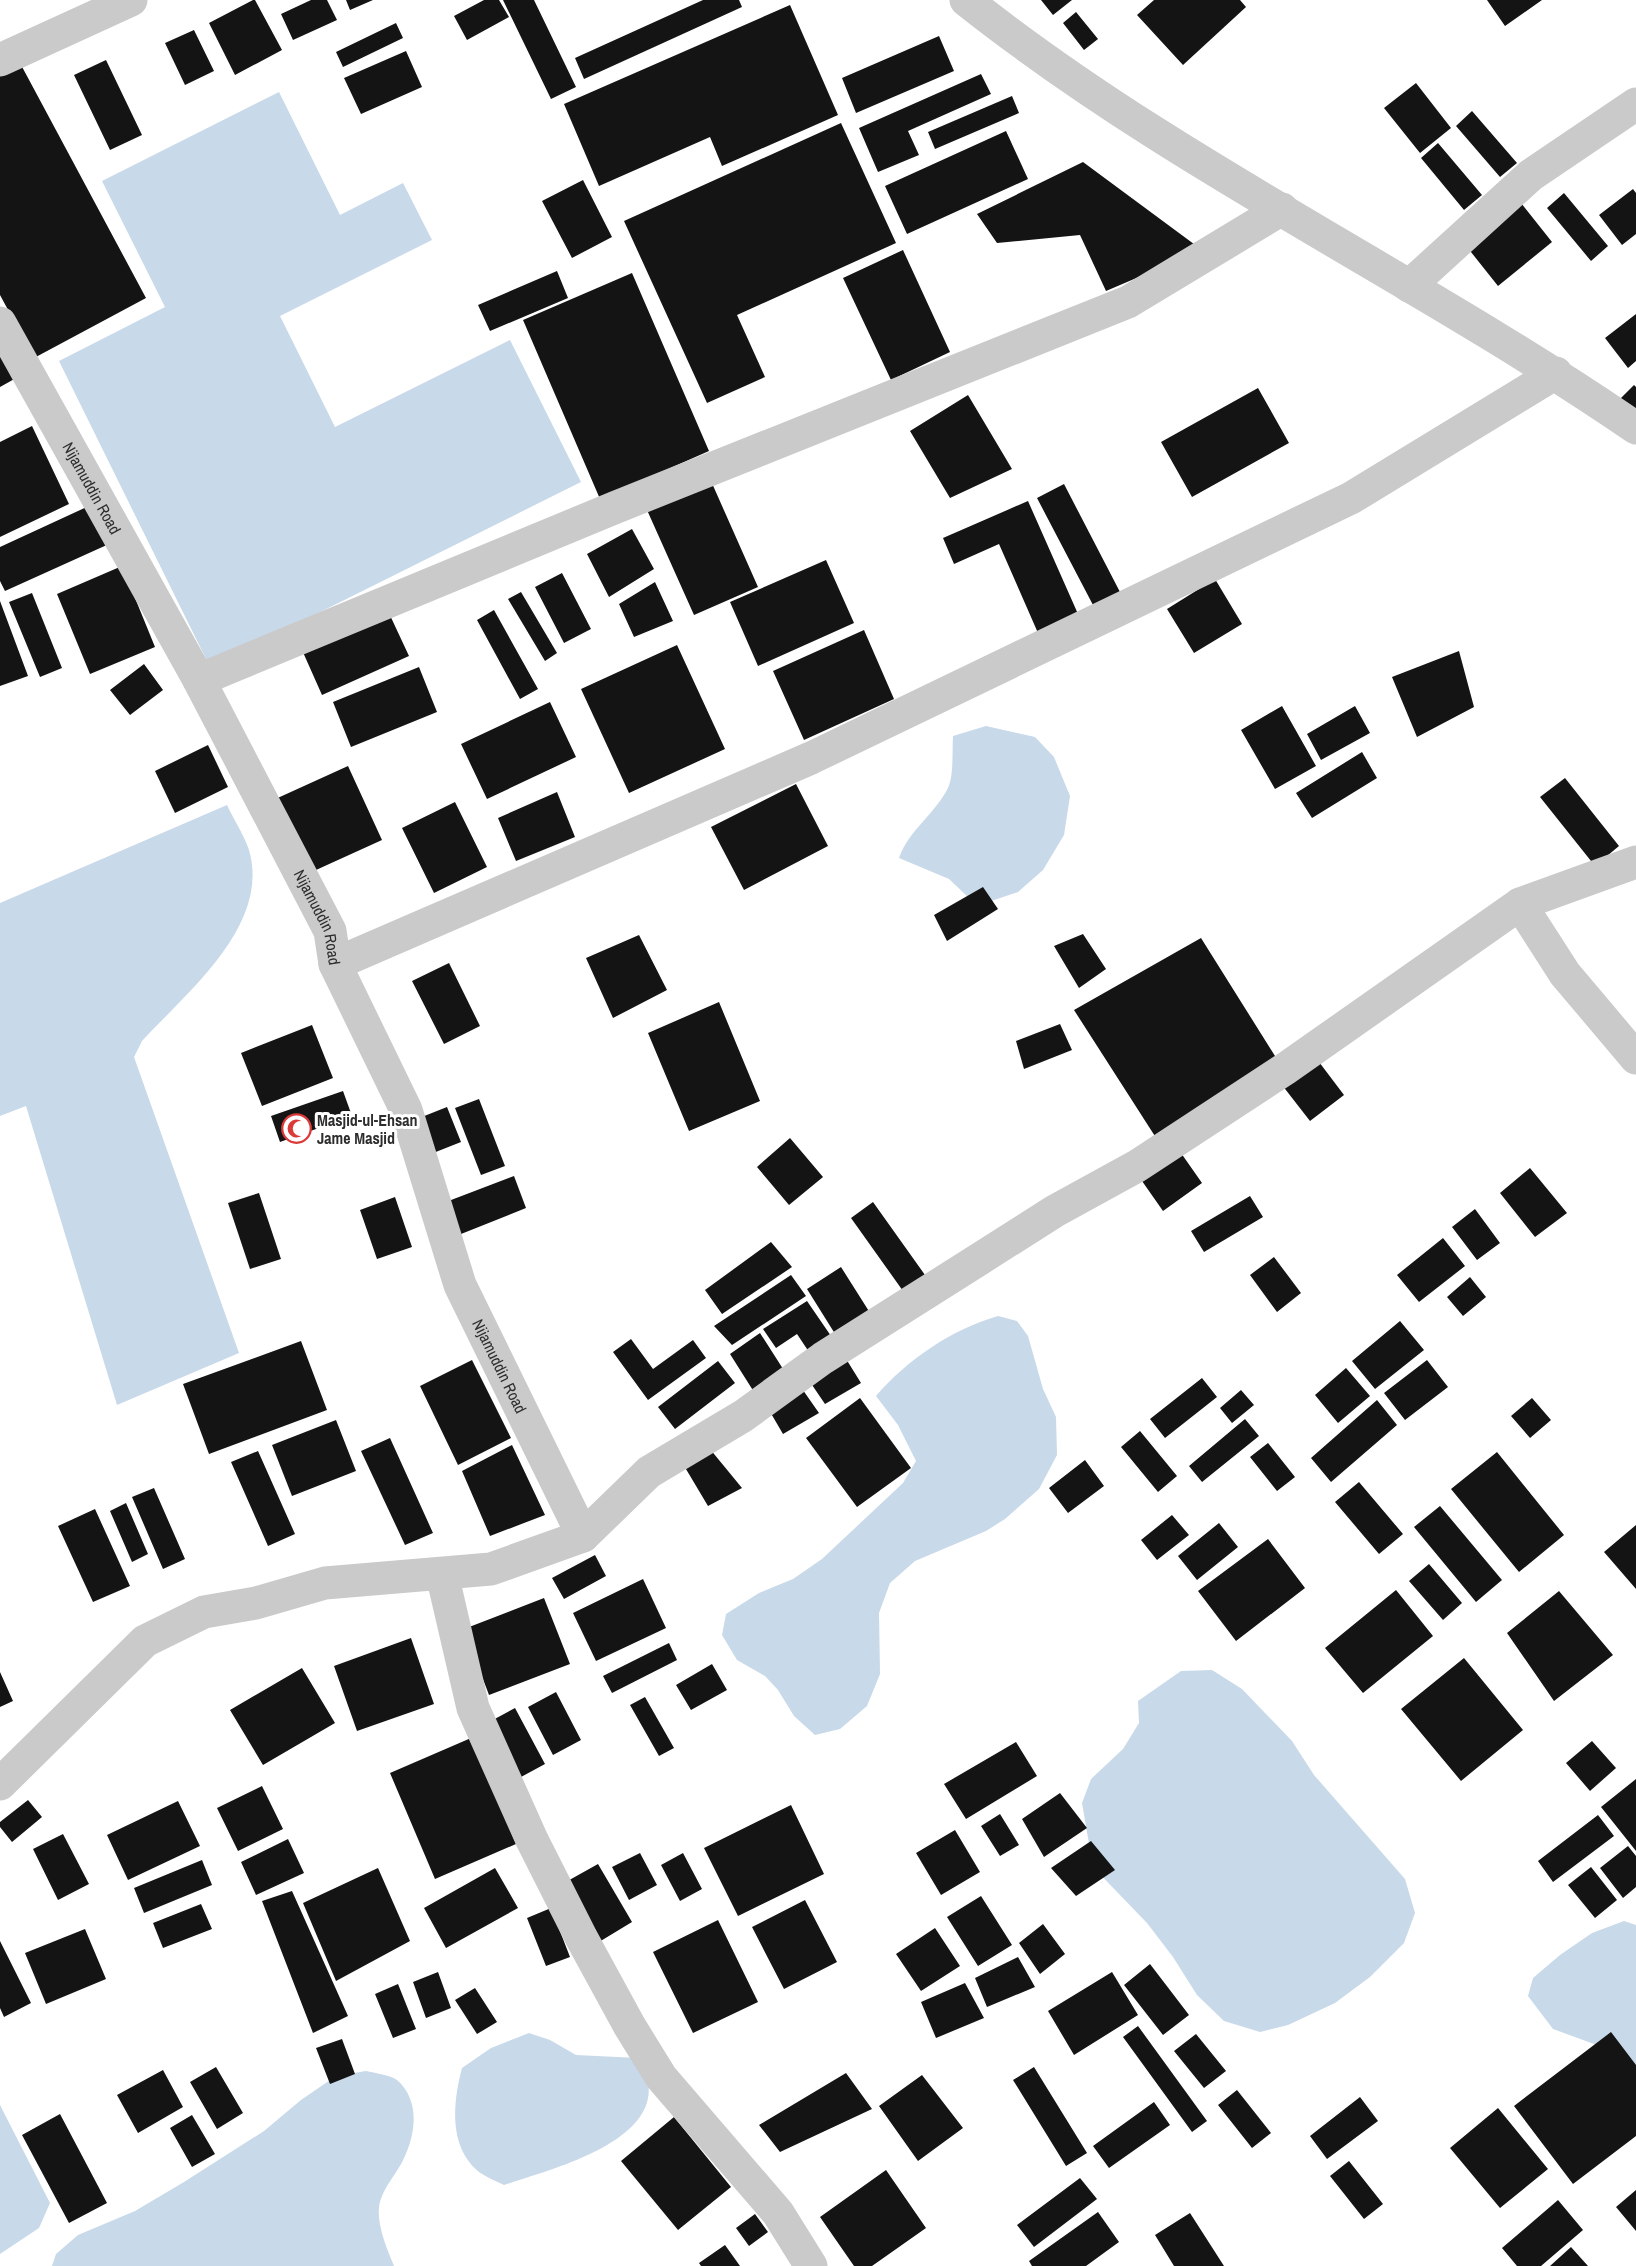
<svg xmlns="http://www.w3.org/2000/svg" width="1636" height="2266" viewBox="0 0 1636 2266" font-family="'Archivo Narrow',sans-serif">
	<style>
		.water { fill: #c8d9e9 }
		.building { fill: #141414 }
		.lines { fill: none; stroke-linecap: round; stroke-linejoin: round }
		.minor { stroke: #cacaca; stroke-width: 33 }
		.labels { text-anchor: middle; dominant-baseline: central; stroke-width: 6; stroke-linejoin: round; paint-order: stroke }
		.street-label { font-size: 16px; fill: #2d2d2d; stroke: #fff }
		.poi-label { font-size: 16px; font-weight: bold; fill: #2d2d2d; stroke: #fff; text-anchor: start }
	</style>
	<rect width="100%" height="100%" fill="#fff"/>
	<path class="water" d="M279 92 340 215 403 183 432 240 280 316 335 427 510 340 581 482 210 667 59 361 165 307 102 181Z
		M986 726 1035 737 1054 757 1070 796 1064 835 1043 870 1018 892 985 903 968 897 949 879 899 858C908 831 935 814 948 788 954 775 952 751 953 736Z
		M227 805C234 820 244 835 249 850 271 925 187 992 142 1041L134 1057 239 1353 117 1405 26 1106 0 1116V903Z
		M998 1316 1017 1321 1028 1336 1043 1389 1056 1417 1057 1455 1039 1489 1005 1519 986 1531 915 1561 890 1583 879 1613 880 1674 867 1706 840 1729 815 1735 794 1716 778 1690 765 1676 737 1660 722 1635 726 1614 759 1593 793 1579 822 1559 903 1483 916 1461 898 1425 876 1396C907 1360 952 1329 998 1316Z
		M1212 1670 1242 1689 1292 1741 1314 1775 1405 1879 1415 1913 1404 1943 1370 1977 1335 2003 1288 2025 1260 2032 1224 2021 1197 1995 1173 1957 1147 1923 1093 1867 1082 1803 1091 1779 1123 1749 1139 1723 1138 1701 1181 1671Z
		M1624 1921 1636 1925V2084L1617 2062 1594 2044 1553 2029 1528 1996 1533 1978 1560 1955 1592 1933Z
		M529 2033 550 2040 576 2055 638 2058C687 2135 556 2168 504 2185 496 2181 486 2177 479 2172 448 2147 453 2102 462 2068L491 2048Z
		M366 2071C375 2073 390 2075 397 2080 420 2100 416 2133 404 2158 397 2174 382 2188 379 2207 377 2226 387 2249 394 2266H52L56 2254 78 2235 135 2211 184 2182 264 2131 301 2100 336 2076Z
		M0 2105 50 2203 39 2228 0 2254Z"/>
	<path class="building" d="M253 0H255L282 50 235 75 209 23Z
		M311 0H327L337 20 293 40 281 14Z
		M346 0H373L350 10Z
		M484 0H499L509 17 467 40 454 16Z
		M503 0H534L576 87 551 99Z
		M703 0H739L742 7 584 79 575 58Z
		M1041 0H1072L1053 15Z
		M1154 0H1240L1246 7 1183 65 1137 15Z
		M1487 0H1542L1505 26Z
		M790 5 838 115 722 166 710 137 599 186 564 104Z
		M1076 12 1098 39 1084 50 1063 23Z
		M396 23 403 38 343 67 336 52Z
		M194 30 214 71 185 85 165 43Z
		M939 36 954 71 856 113 842 78Z
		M406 51 422 87 361 114 344 78Z
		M106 60 142 135 110 150 74 75Z
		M20 63 146 298 34 358 0 295V74Z
		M981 74 991 94 908 131 919 155 878 172 859 128Z
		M1416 83 1451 128 1420 153 1384 108Z
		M1012 96 1019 113 935 149 928 132Z
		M1472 111 1517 163 1500 177 1456 126Z
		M841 123 896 243 737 315 765 377 707 403 624 221Z
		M1006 131 1028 179 907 234 885 186Z
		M1438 143 1482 195 1464 210 1421 158Z
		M1083 162 1202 250 1106 291 1080 235 997 243 977 214Z
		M583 180 612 237 572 258 542 201Z
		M1633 189 1636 193V234L1622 245 1599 215Z
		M1564 193 1608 246 1591 261 1547 208Z
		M1521 203 1552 242 1498 286 1467 247Z
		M903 250 950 352 891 380 843 278Z
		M557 271 568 298 490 331 478 305Z
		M632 273 709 451 600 499 523 320Z
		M1636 314V361L1628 368 1605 338Z
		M0 343 18 377 0 387Z
		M1634 385 1636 387V420L1618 401Z
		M1258 388 1289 443 1192 497 1161 442Z
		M968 395 1012 469 950 498 910 431Z
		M32 426 69 504 0 537V442Z
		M711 481 758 587 694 615 647 510Z
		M1064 484 1120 592 1093 605 1037 498Z
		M1028 501 1078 614 1038 633 999 544 954 564 943 538Z
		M91 505 109 544 5 591 0 581V547Z
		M632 529 654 569 609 597 587 554Z
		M826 560 854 623 758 666 730 602Z
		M122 566 155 647 90 674 57 594Z
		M562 573 591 629 564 643 535 587Z
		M1215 579 1242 624 1194 653 1167 609Z
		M655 582 673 621 634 637 619 604Z
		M521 592 557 653 545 661 508 599Z
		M32 593 62 668 40 677 9 602Z
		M0 601 28 676 0 686Z
		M494 610 538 689 520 699 477 620Z
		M388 611 409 656 322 695 302 650Z
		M864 630 894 699 804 740 773 671Z
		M677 645 725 749 629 793 581 689Z
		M1459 651 1474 707 1417 737 1392 677Z
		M144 664 163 690 130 715 110 690Z
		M419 667 437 712 351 747 333 702Z
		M550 702 576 757 487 799 461 744Z
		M1282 706 1316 766 1275 789 1241 730Z
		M1355 706 1370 733 1321 760 1307 734Z
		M208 745 228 787 175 813 155 771Z
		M1362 752 1377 778 1312 818 1296 793Z
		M348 766 382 840 305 875 271 801Z
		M1565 778 1619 846 1595 866 1540 797Z
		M796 784 828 846 744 890 711 827Z
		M557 792 575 837 516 861 498 818Z
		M455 802 487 867 434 893 402 828Z
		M983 887 998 909 947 941 934 915Z
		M1083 934 1106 969 1079 988 1054 946Z
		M639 935 667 990 613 1018 586 958Z
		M1201 938 1280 1064 1160 1144 1074 1010Z
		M449 963 480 1026 444 1044 412 981Z
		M719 1002 760 1101 689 1131 648 1033Z
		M1060 1024 1072 1050 1024 1069 1016 1041Z
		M312 1025 333 1078 262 1106 241 1053Z
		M1316 1058 1344 1095 1310 1121 1282 1085Z
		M343 1091 352 1116 280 1142 271 1116Z
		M479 1099 505 1166 481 1175 455 1108Z
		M447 1107 461 1142 408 1163 394 1128Z
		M790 1138 823 1177 789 1205 757 1167Z
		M1181 1153 1202 1183 1163 1211 1142 1181Z
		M1530 1168 1567 1213 1535 1237 1500 1193Z
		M514 1176 526 1208 451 1238 438 1205Z
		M259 1193 281 1259 250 1269 228 1203Z
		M1250 1196 1263 1217 1204 1252 1191 1231Z
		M395 1197 412 1247 377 1259 360 1210Z
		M873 1202 925 1275 903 1291 851 1218Z
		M1475 1209 1500 1243 1477 1260 1452 1227Z
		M1443 1238 1465 1266 1419 1302 1397 1275Z
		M771 1242 792 1267 722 1314 705 1290Z
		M1274 1257 1301 1293 1277 1312 1250 1275Z
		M841 1267 872 1316 837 1337 807 1289Z
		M791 1275 806 1296 732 1345 714 1326Z
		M1470 1277 1486 1297 1463 1316 1447 1297Z
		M807 1301 831 1336 809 1352 797 1334 776 1348 763 1329Z
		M1400 1321 1424 1350 1375 1389 1352 1361Z
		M760 1333 785 1372 754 1392 730 1354Z
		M631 1339 653 1369 693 1340 706 1358 648 1400 613 1352Z
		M301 1341 327 1410 209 1454 183 1384Z
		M843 1354 861 1383 825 1404 808 1379Z
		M472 1360 511 1438 458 1465 420 1386Z
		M1427 1360 1448 1387 1405 1420 1384 1393Z
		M718 1361 735 1383 675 1429 658 1407Z
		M1346 1368 1370 1396 1338 1423 1315 1395Z
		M1202 1378 1217 1397 1165 1438 1150 1419Z
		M798 1383 819 1413 783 1434 769 1410Z
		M1241 1390 1254 1405 1232 1423 1220 1408Z
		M860 1398 911 1468 857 1507 806 1438Z
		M1532 1398 1551 1420 1530 1438 1511 1416Z
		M1377 1400 1397 1425 1331 1482 1311 1458Z
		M1245 1419 1259 1436 1202 1482 1189 1466Z
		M336 1420 356 1471 292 1496 272 1445Z
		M1140 1431 1177 1476 1158 1492 1121 1447Z
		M390 1438 433 1533 405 1545 361 1451Z
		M705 1443 742 1488 708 1506 680 1459Z
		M1268 1443 1295 1477 1277 1491 1250 1457Z
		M512 1445 545 1515 490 1536 462 1471Z
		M258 1451 295 1534 268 1546 231 1462Z
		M1497 1452 1564 1535 1519 1572 1451 1489Z
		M1085 1460 1104 1486 1068 1513 1049 1488Z
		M1359 1482 1403 1534 1379 1554 1335 1502Z
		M154 1488 185 1559 163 1569 132 1497Z
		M126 1503 148 1554 132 1562 110 1511Z
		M1440 1506 1502 1580 1476 1602 1414 1527Z
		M95 1509 130 1586 93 1602 58 1526Z
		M1172 1515 1189 1535 1157 1560 1141 1540Z
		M1219 1523 1238 1547 1197 1580 1178 1556Z
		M1636 1525V1589L1604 1552Z
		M1268 1539 1305 1588 1236 1641 1198 1591Z
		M595 1555 606 1576 564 1599 552 1578Z
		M1429 1564 1462 1603 1443 1620 1409 1581Z
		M643 1579 666 1628 596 1661 573 1613Z
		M1396 1590 1433 1636 1363 1693 1325 1648Z
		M1559 1591 1613 1655 1554 1701 1507 1633Z
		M544 1598 570 1664 489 1695 464 1629Z
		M411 1638 434 1704 357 1731 334 1666Z
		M669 1643 677 1660 612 1693 603 1676Z
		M1464 1658 1523 1730 1461 1781 1401 1709Z
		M712 1664 727 1690 691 1710 676 1685Z
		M302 1668 335 1723 263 1765 230 1710Z
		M0 1672 13 1701 0 1707Z
		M556 1692 581 1740 553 1755 528 1707Z
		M645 1697 674 1748 659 1756 630 1705Z
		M515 1708 545 1764 521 1777 491 1721Z
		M471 1738 516 1844 435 1879 390 1773Z
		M1592 1741 1616 1768 1590 1791 1566 1763Z
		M1016 1742 1037 1776 966 1819 944 1784Z
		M1636 1779V1851L1601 1807Z
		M262 1786 283 1829 238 1851 217 1808Z
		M1060 1793 1087 1828 1044 1857 1022 1819Z
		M28 1800 42 1817 12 1842 0 1827V1822Z
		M178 1801 200 1846 128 1880 107 1835Z
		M791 1805 824 1874 738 1916 704 1848Z
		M1000 1814 1019 1845 1000 1856 981 1826Z
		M1598 1815 1614 1836 1553 1882 1538 1861Z
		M955 1830 980 1872 941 1895 916 1853Z
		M63 1834 89 1884 58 1900 33 1849Z
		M288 1839 304 1873 256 1895 241 1862Z
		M1091 1841 1115 1870 1076 1896 1051 1868Z
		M1628 1846 1636 1856V1887L1623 1898 1600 1868Z
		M640 1853 657 1885 629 1900 612 1867Z
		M683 1853 702 1889 680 1901 661 1865Z
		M202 1860 212 1885 144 1913 134 1888Z
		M598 1864 632 1922 599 1942 564 1883Z
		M1591 1867 1617 1900 1595 1918 1568 1885Z
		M378 1868 410 1941 336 1981 303 1903Z
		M495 1868 518 1908 446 1948 424 1908Z
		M292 1891 348 2016 313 2033 262 1901Z
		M981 1896 1012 1945 978 1966 947 1917Z
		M805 1900 837 1962 784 1989 752 1927Z
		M201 1904 212 1929 163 1948 153 1923Z
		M551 1908 570 1957 546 1966 527 1918Z
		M718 1920 758 2002 693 2033 653 1952Z
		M1043 1924 1065 1954 1040 1974 1019 1943Z
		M935 1928 960 1966 921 1991 896 1954Z
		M85 1929 106 1979 46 2004 25 1953Z
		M0 1941 31 2003 4 2017 0 2008Z
		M1018 1957 1035 1987 987 2007 975 1978Z
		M1150 1964 1189 2015 1163 2035 1124 1985Z
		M438 1972 451 2008 426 2018 413 1982Z
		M1112 1972 1138 2015 1074 2055 1048 2011Z
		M965 1983 984 2018 936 2038 921 2002Z
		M398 1984 416 2029 393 2038 375 1994Z
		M475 1988 497 2022 477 2034 455 2000Z
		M1138 2026 1207 2121 1192 2132 1123 2037Z
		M1611 2032 1636 2065V2136L1573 2184 1514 2106Z
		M1196 2034 1226 2071 1204 2088 1174 2051Z
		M342 2039 355 2074 330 2084 316 2048Z
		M216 2067 243 2113 217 2129 190 2082Z
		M1034 2067 1087 2153 1066 2166 1013 2080Z
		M163 2070 183 2107 138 2133 117 2095Z
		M846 2073 872 2109 780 2152 759 2125Z
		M922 2075 963 2128 918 2161 879 2106Z
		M1237 2090 1271 2133 1252 2148 1218 2105Z
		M1360 2097 1378 2121 1327 2159 1310 2136Z
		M1154 2102 1170 2125 1109 2168 1093 2146Z
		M1498 2108 1548 2169 1500 2208 1450 2148Z
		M60 2114 107 2203 69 2223 22 2135Z
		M192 2115 215 2154 192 2167 170 2128Z
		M674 2117 731 2187 678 2230 621 2161Z
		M1349 2161 1383 2204 1364 2219 1330 2176Z
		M886 2170 926 2228 872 2266H854L820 2217Z
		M1080 2178 1097 2199 1034 2247 1017 2225Z
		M1636 2190V2231L1616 2207Z
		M1558 2200 1583 2230 1541 2266H1517L1502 2248Z
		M1098 2212 1119 2242 1086 2266H1032L1029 2261Z
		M1190 2213 1224 2266H1174L1155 2235Z
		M755 2214 768 2232 749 2246 736 2228Z
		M725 2245 740 2266H701L699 2263Z
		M1571 2247 1588 2266H1550Z"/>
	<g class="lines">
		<g class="minor">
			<path d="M966 0C1174 165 1418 278 1636 428"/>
			<path d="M0 60 131 0"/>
			<path d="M1409 286 1531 175 1636 104"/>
			<path id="s1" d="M0 323 199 680 330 931 335 964 406 1110 460 1285 583 1536"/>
			<path d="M199 680 614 508 1128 302 1282 209"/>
			<path d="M1520 904 1565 974 1636 1058"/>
			<path d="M335 964 811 758 1351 498 1556 373"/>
			<path d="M442 1574 473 1708 532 1840 581 1937 629 2025 661 2077 778 2213 811 2266"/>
			<path d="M0 1784 145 1641 204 1612 256 1603 325 1583 491 1569 583 1536 649 1472 743 1416 823 1358 978 1260 1055 1211 1137 1166 1285 1069 1520 904 1636 862"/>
		</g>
	</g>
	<defs>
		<symbol id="mosque-ring" viewBox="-11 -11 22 22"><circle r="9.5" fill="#fff" stroke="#da3b39" stroke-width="1.5"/><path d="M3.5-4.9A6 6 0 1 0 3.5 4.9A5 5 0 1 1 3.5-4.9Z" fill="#da3b39"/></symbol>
	</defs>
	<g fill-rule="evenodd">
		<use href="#mosque-ring" x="280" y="1112" width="33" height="33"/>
	</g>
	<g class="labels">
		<g class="street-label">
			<text stroke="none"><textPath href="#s1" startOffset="189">Nijamuddin Road</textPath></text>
			<text stroke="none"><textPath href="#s1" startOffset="675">Nijamuddin Road</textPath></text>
			<text stroke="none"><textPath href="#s1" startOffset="1161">Nijamuddin Road</textPath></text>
		</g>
		<g class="poi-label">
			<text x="317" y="1120">Masjid-ul-Ehsan<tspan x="317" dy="18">Jame Masjid</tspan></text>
		</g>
	</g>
</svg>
